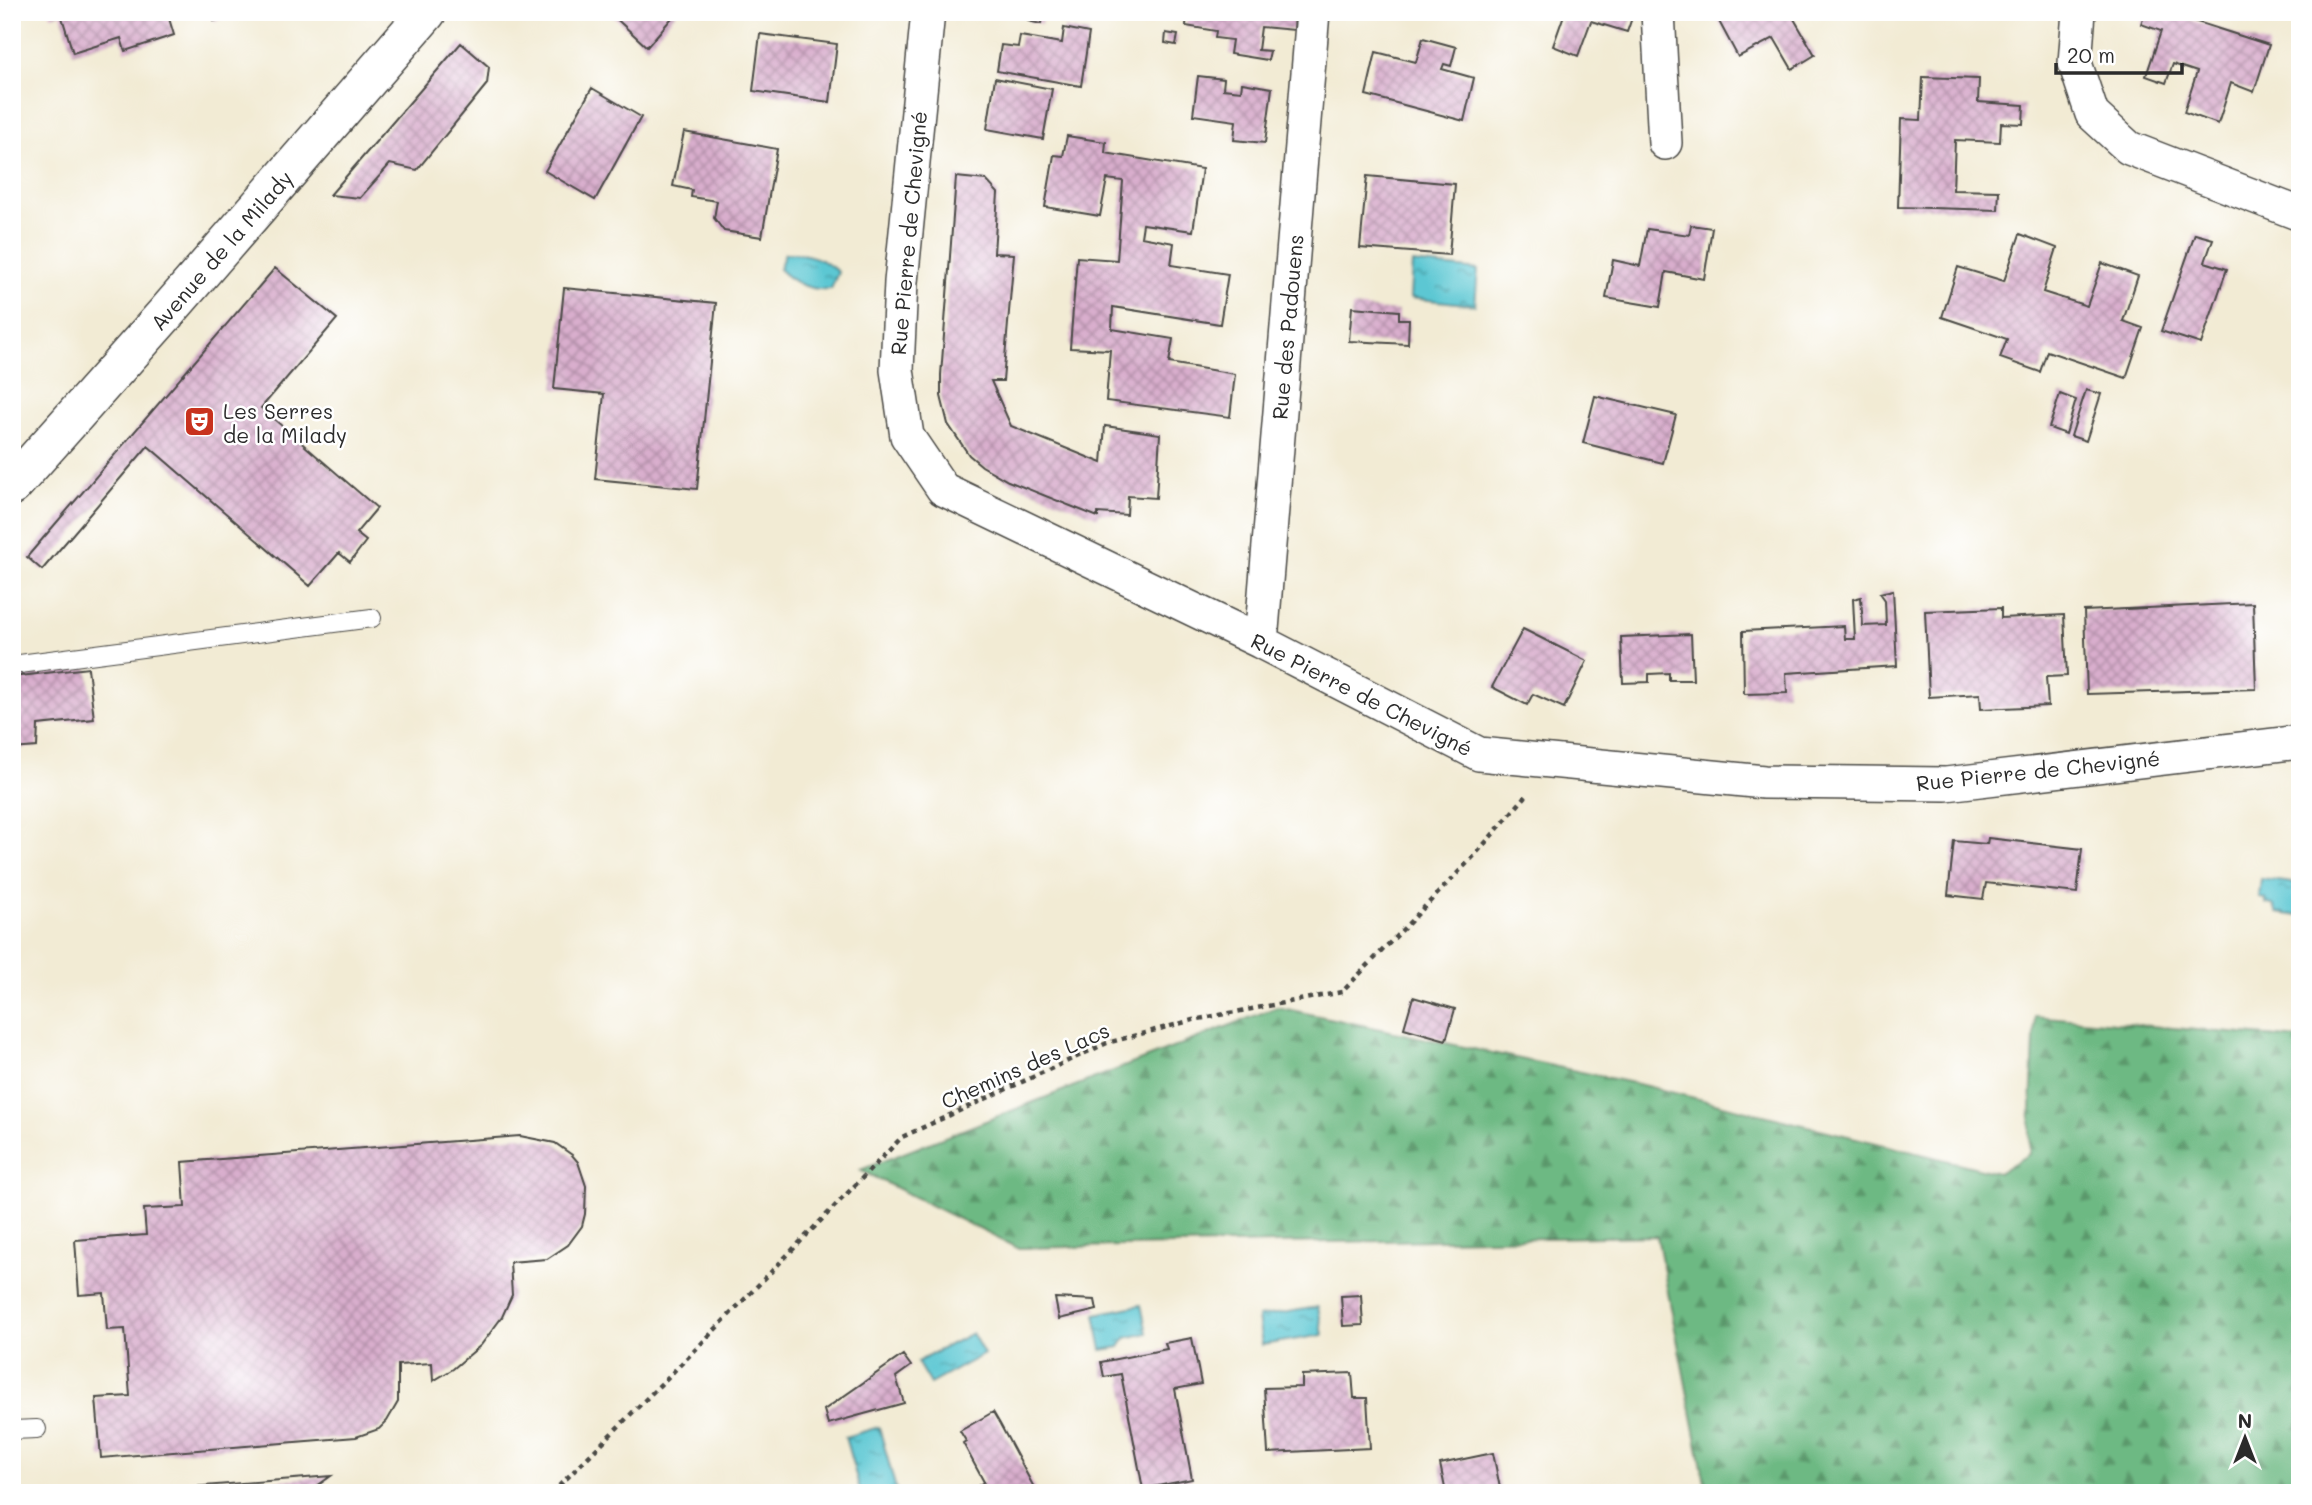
<svg xmlns="http://www.w3.org/2000/svg" width="2312" height="1505" viewBox="0 0 2312 1505" font-family="Mali,sans-serif">
	<style>
		.forest { fill: url(#forest-firs); stroke: #4c7257; stroke-width: 2 }
		.water { fill: url(#water-ripples); stroke: #43797f; stroke-width: 2 }
		.building { fill: url(#building-cross-hatch) }
		.lines { fill: none; stroke-linecap: round; stroke-linejoin: round }
		.lane-casing { stroke: #494844; stroke-width: 20 }
		.street-casing { stroke: #494844; stroke-width: 36 }
		.secondary-casing { stroke: #494844; stroke-width: 41 }
		.path { stroke: #494844; stroke-width: 4.5; stroke-dasharray: 5 5; stroke-linecap: butt }
		.lane { stroke: #fff; stroke-width: 18 }
		.street { stroke: #fff; stroke-width: 33 }
		.secondary { stroke: #fff; stroke-width: 38 }
		.labels { text-anchor: middle; dominant-baseline: central; stroke-width: 5; stroke-linejoin: round; paint-order: stroke }
		.street-label { font-size: 21px; fill: #2b2b2b; stroke: #fff }
		.poi-label { font-size: 21px; fill: #2b2b2b; stroke: #fff; text-anchor: start }
	</style>
	<defs>
		<pattern id="forest-firs" width="22" height="20" patternUnits="userSpaceOnUse" patternTransform="scale(1.75)"><rect width="22" height="20" fill="#6db983"/><path d="M5 1l3.5 6h-7zM16 11l3.5 6h-7z" fill="#5a976b"/></pattern>
		<pattern id="water-ripples" width="26" height="14" patternUnits="userSpaceOnUse" patternTransform="scale(1.75)"><rect width="26" height="14" fill="#5bc7d3"/><path d="M2 4q2-2 4 0t4 0M15 11q2-2 4 0t4 0" fill="none" stroke="#4ba2ab"/></pattern>
		<pattern id="building-cross-hatch" width="8" height="8" patternUnits="userSpaceOnUse" patternTransform="scale(1.75)"><rect width="8" height="8" fill="#d9aecd"/><path d="M0 0l8 8M0 8l8-8" fill="none" stroke="#b08ea7"/></pattern>
	</defs>
	<rect width="100%" height="100%" fill="#fff"/>
	<filter id="ink" filterUnits="userSpaceOnUse"><feTurbulence type="fractalNoise" baseFrequency=".0143" numOctaves="2"/><feDisplacementMap in="SourceGraphic" scale="14" xChannelSelector="R" yChannelSelector="G"/><feConvolveMatrix kernelMatrix="1 2 1 2 8 2 1 2 1" color-interpolation-filters="sRGB"/></filter>
	<filter id="wash" filterUnits="userSpaceOnUse"><feTurbulence type="fractalNoise" baseFrequency=".00686" numOctaves="4" result="noise"/><feDisplacementMap in="SourceGraphic" scale="28" xChannelSelector="R" yChannelSelector="G"/><feGaussianBlur stdDeviation="1.57" result="paint"/><feColorMatrix in="noise" values="0 0 0 0 0 0 0 0 0 0 0 0 0 0 0 0 0 1.4 0 .05"/><feComposite in="paint" operator="in"/></filter>
	<g filter="url(#wash)">
		<rect width="100%" height="100%" fill="#f2ebd4"/>
		<path class="forest" d="M1277 1007 1642 1085 1998 1173 2029 1154 2035 1016 2300 1039V1493H1707L1657 1236 1017 1248 860 1170Z"/>
		<path class="water" d="M785 253C807 253 821 257 838 272L831 289C810 291 794 284 779 269Z
			M1412 263 1478 270 1475 305 1410 298Z
			M2261 879 2300 884V916L2277 913 2273 905 2266 904V899L2259 898Z
			M1141 1305 1147 1333 1126 1338 1120 1347 1102 1350 1095 1314Z
			M1318 1307 1323 1335 1262 1345 1258 1317Z
			M972 1333 984 1354 930 1384 917 1362Z
			M879 1427 897 1493H861L845 1437Z"/>
		<g id="blocks">
			<path class="building" d="M50 12H167L174 35 125 51 121 38 73 53 61 14 51 16Z
				M211 12H239V13L214 21Z
				M609 12H677L647 47Z
				M1029 12H1043L1041 24 1028 21Z
				M1187 12H1295L1294 30 1261 27 1258 50 1270 51 1268 60 1230 54 1232 40 1215 38 1216 31 1186 26Z
				M1565 12H1634L1627 32 1591 21 1578 56 1553 46Z
				M1719 12H1790L1815 55 1792 69 1774 38 1738 57 1715 14Z
				M2145 12H2190L2188 19 2269 45 2254 92 2231 83 2218 124 2184 112 2197 72 2173 64 2166 83 2146 76 2161 31 2141 24Z
				M1064 28 1089 33 1081 86 997 71 1001 45 1018 47 1020 36 1062 43Z
				M1166 33 1178 35 1176 45 1165 43Z
				M760 34 837 44 830 102 753 91Z
				M1423 38 1456 47 1451 66 1444 64 1442 69 1474 78 1464 121 1366 95 1376 52 1416 62Z
				M461 43 489 67 487 84 417 170 390 164 360 198 330 195Z
				M1198 76 1224 79 1223 89 1241 91 1242 83 1272 88 1265 143 1234 140 1236 121 1193 115Z
				M1923 77 1979 79 1978 102 2024 105 2023 124 2001 123 2000 142 1955 140 1953 190 1999 191 1998 210 1898 207 1901 119 1921 120Z
				M995 78 1052 89 1043 139 987 129Z
				M592 88 641 117 595 200 545 171Z
				M684 132 777 149 762 237 724 231 714 218 717 201 691 197 692 190 673 186Z
				M1067 136 1106 142 1105 153 1202 169 1193 231 1143 224 1141 237 1174 243 1171 265 1228 274 1220 324 1113 307 1112 329 1173 339 1169 363 1235 374 1230 417 1106 401 1110 350 1070 348 1077 257 1117 260 1123 181 1107 179 1100 216 1045 207 1054 155 1063 156Z
				M1367 176 1455 184 1449 255 1360 248Z
				M956 177 986 180 998 193 994 253 1014 254 1003 381H991L1011 426 1102 463 1105 426 1160 434 1156 498 1128 496 1127 515 1098 513V517L1008 481 982 466 969 455 948 424 941 396V375Z
				M1691 225 1712 228 1704 279 1666 272 1660 307 1606 298 1613 260 1640 266 1647 229 1689 235Z
				M2020 234 2057 248 2043 292 2087 306 2102 263 2138 276 2123 321 2143 328 2126 378 2047 351 2040 372 2000 358 2007 339 1942 317 1958 267 2004 281Z
				M2195 234 2213 239 2205 262 2227 269 2201 344 2161 331Z
				M275 268 337 319 261 408 377 508 356 533 366 541 350 562 339 553 310 586 148 446 42 570 27 557Z
				M564 288 716 303 697 489 595 479 604 394 554 389Z
				M1352 307 1399 311V319H1409L1408 344 1349 341Z
				M2086 390 2101 394 2086 441 2071 436Z
				M2060 394 2076 400 2066 434 2049 428Z
				M1595 396 1676 415 1663 463 1583 443Z
				M1893 590 1897 666 1786 673 1787 693 1744 694 1743 631 1844 626 1845 639H1855L1853 599 1861 597 1863 626 1886 625 1885 600 1880 593Z
				M2253 603 2256 689 2087 694 2084 611Z
				M2001 608V618L2064 615 2067 676 2046 677 2048 706 1981 709 1980 694 1929 697 1925 611Z
				M1523 629 1587 661 1564 708 1533 694 1527 705 1492 687Z
				M1691 634 1693 680H1669V673L1649 674V682L1623 683 1621 637Z
				M88 668 94 719 38 725 37 747 12 749V677Z
				M1988 838 2082 849 2077 893 1986 883 1983 899 1948 895 1954 841 1987 844Z
				M1413 997 1455 1009 1446 1040 1404 1028Z
				M520 1136 555 1143 572 1155 578 1162 586 1186 585 1214 582 1226 568 1245 547 1259 510 1262 512 1295 502 1317 481 1345 453 1369 433 1381 432 1363 398 1365V1402L387 1421 379 1429 356 1437 101 1458 96 1398 130 1396 125 1329 107 1330 104 1293 79 1295 75 1240 146 1235 144 1209 185 1207 182 1162Z
				M1361 1295 1363 1325 1343 1326 1341 1296Z
				M1055 1298 1095 1300 1097 1310 1059 1319Z
				M1192 1338 1201 1384 1175 1389 1192 1479 1143 1489 1121 1374 1104 1377 1101 1362 1167 1349 1165 1343Z
				M903 1355 911 1366 896 1377 904 1403 828 1424 824 1410Z
				M1352 1373 1354 1398H1367L1370 1448 1268 1453 1264 1388 1302 1387V1375Z
				M993 1412 1000 1424 1037 1493H983L979 1485 984 1482 963 1443 966 1441 960 1431Z
				M1493 1453 1501 1493H1446L1440 1464Z
				M331 1476 307 1493H141V1491Z"/>
		</g>
	</g>
	<g filter="url(#ink)">
		<use href="#blocks" fill-opacity="0" stroke="#494844" stroke-width="2"/>
		<g class="lines">
			<defs>
				<path id="lane" d="M12 665 372 618
					M12 1430 37 1429"/>
				<path id="street" d="M928 12 901 282 897 370 907 436 943 489 1261 642 1479 754 1764 782 1946 784 2300 742
					M1658 12 1665 143
					M2079 12 2075 63 2092 114 2129 148 2300 214
					M1261 642 1313 12"/>
				<path id="secondary" d="M12 486 167 312 427 12"/>
			</defs>
			<use href="#lane" class="lane-casing"/>
			<use href="#street" class="street-casing"/>
			<use href="#secondary" class="secondary-casing"/>
			<path class="path" d="M552 1493 700 1345 902 1137 1107 1043 1193 1020 1342 992 1473 857 1526 796"/>
			<use href="#lane" class="lane"/>
			<use href="#street" class="street"/>
			<use href="#secondary" class="secondary"/>
		</g>
	</g>
	<defs>
		<symbol id="theatre-square" viewBox="-11 -11 22 22"><rect x="-9" y="-9" width="18" height="18" rx="4" fill="#c8321e" stroke="#fff"/><path d="M-5-5.5Q0-4 5-5.5V0Q5 5 0 6Q-5 5-5 0ZM-3.3-2.5H-1v1.5H-3.3ZM1-2.5H3.3v1.5H1ZM-2.8 1Q0 5.5 2.8 1Z" fill="#fff"/></symbol>
	</defs>
	<g fill-rule="evenodd">
		<use href="#theatre-square" x="182" y="404" width="35" height="35"/>
	</g>
	<g class="labels">
		<g class="street-label">
			<text transform="translate(908 233) rotate(-85)">Rue Pierre de Chevigné</text>
			<text transform="translate(221 250) rotate(-49)">Avenue de la Milady</text>
			<text transform="translate(1287 327) rotate(-85)">Rue des Padouens</text>
			<text transform="translate(1362 694) rotate(27)">Rue Pierre de Chevigné</text>
			<text transform="translate(2038 770) rotate(-6)">Rue Pierre de Chevigné</text>
			<text transform="translate(1025 1065) rotate(-24)">Chemins des Lacs</text>
		</g>
		<g class="poi-label">
			<text x="223" y="410">Les Serres<tspan x="223" dy="24">de la Milady</tspan></text>
		</g>
	</g>
	<rect width="2312" height="1505" fill="none" stroke="#fff" stroke-width="42"/>
	<g transform="translate(2245 1438)" stroke="#ffffff" stroke-width="5" paint-order="stroke">
	<path d="M0-5L12 26L0 18L-12 26Z" fill="#2b2b2b"/>
	<text y="-10" font-size="19" font-weight="bold" text-anchor="middle" fill="#2b2b2b">N</text>
	</g>
	<path d="M2056 63v10h126v-10" fill="none" stroke="#2b2b2b" stroke-width="3.5"/>
	<text x="2067" y="63" font-size="21" fill="#2b2b2b" stroke="#ffffff" stroke-width="5" paint-order="stroke">20 m</text>
</svg>
